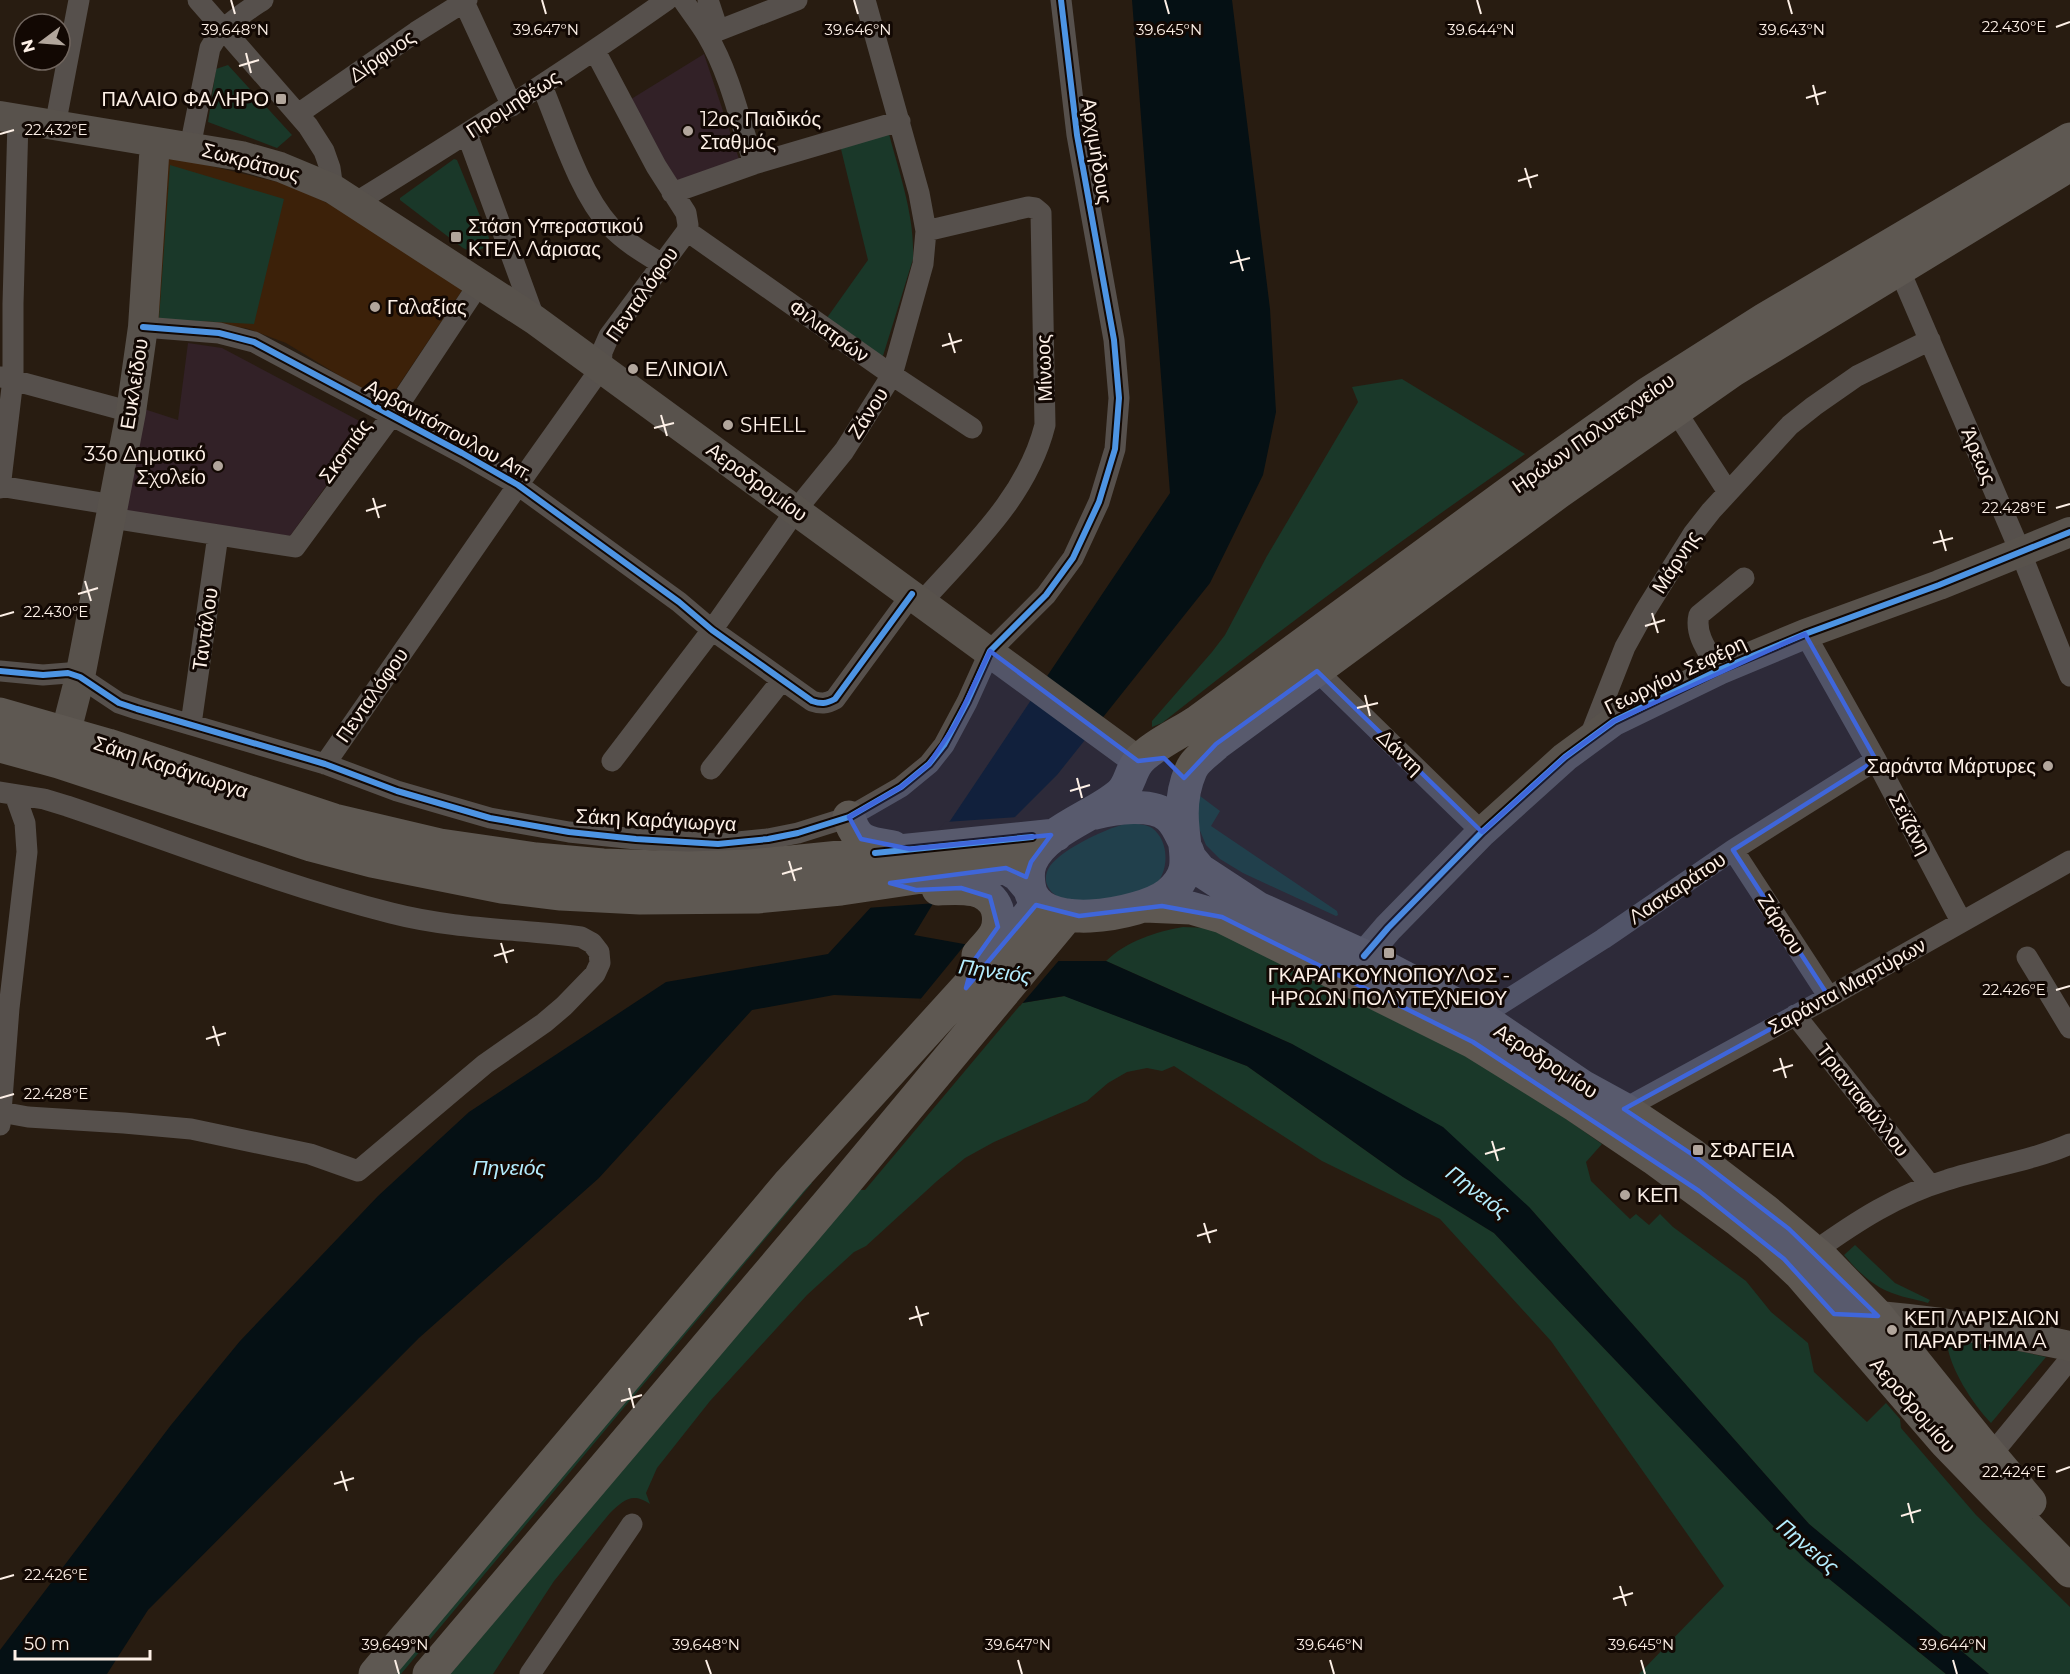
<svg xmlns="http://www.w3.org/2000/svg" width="2070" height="1674" viewBox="0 0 2070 1674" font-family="Montserrat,sans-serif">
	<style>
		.built { fill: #3c2109 }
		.education { fill: #322127 }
		.green { fill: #1a3829 }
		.water { fill: #051014 }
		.pier { fill: #281c11 }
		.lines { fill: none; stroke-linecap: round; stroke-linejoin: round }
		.street { stroke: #56504c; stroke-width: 21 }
		.secondary { stroke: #58524c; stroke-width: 30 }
		.primary { stroke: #5e5852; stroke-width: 33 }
		.cycleway-casing { stroke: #120803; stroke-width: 10 }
		.cycleway { stroke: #4d94e3; stroke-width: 6 }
		.marked { fill: #3f66da; fill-opacity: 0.2; stroke: #3f66da; stroke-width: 4.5; stroke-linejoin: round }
		.ticks { fill: none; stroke: #fdf0e7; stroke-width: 2 }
		.poi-dot { fill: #b2a69c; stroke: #120803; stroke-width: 2 }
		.labels { text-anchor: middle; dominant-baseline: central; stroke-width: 6; stroke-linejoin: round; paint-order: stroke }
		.street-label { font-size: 20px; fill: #fdf0e7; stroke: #120803 }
		.poi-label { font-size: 20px; fill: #fdf0e7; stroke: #120803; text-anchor: start }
		.water-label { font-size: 21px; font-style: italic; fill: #b4edfe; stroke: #120803 }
		.ticks-label { font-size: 15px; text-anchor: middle; fill: #fdf0e7; stroke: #120803; stroke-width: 6; stroke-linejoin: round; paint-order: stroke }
	</style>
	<rect width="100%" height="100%" fill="#281c11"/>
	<path class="built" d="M164 155 286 184 310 195 366 221 463 289 386 404 286 343 246 328 156 321Z"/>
	<path class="education" d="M704 54 740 162 674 185 628 101Z
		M188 343 222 348 369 426 290 536 122 513 141 408 178 420Z"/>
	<path class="green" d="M228 65 292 135 277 148 208 122 216 69Z
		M888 130C899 173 915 215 913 259L882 359 824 322 868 260 840 145Z
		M454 159 457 160 489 238 487 245C480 252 471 253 463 248L400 200V198Z
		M170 165 284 199 254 324 159 319Z
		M1402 379 1525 454C1401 540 1280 629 1162 723L1152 727V721L1212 652 1225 635 1267 556 1358 402 1352 387Z
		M1196 793 1220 811 1211 826 1337 911 1338 915 1336 916 1243 873 1220 859 1206 845 1198 826Z
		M1130 823C1137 824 1146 824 1152 828 1171 842 1169 875 1152 888 1144 894 1105 898 1093 901 1088 902 1081 904 1075 903 1057 900 1037 886 1050 866 1062 849 1110 826 1130 823Z
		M1183 927 1209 928 1393 1016 1518 1085 1602 1144 1586 1162 1591 1181 1630 1219 1636 1214 1649 1225 1660 1214 1673 1227 1746 1281 1771 1312 1808 1343 1814 1372 1867 1422 1886 1403 1900 1419 1901 1428 1976 1515 2070 1607V1674H1989L1809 1524 1529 1207 1292 1044 1106 961C1127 941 1155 932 1183 927Z
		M1065 996 1247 1066 1403 1177 1494 1233 1806 1560 1946 1674H1639L1724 1586 1551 1341 1440 1219 1322 1161 1174 1066 1162 1071 1147 1068 1127 1072 1108 1083 1087 1101 994 1142 965 1158 937 1181 866 1246 854 1252 807 1295 710 1401 657 1468 646 1493 650 1504C632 1492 624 1500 610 1513L554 1581 493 1674H450L856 1190H865L1022 1003Z
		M803 1182 812 1183 401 1674H389Z
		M1855 1245 1895 1283 1930 1300 1928 1303C1915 1299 1900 1297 1887 1291 1869 1283 1856 1269 1844 1255Z
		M1956 1337 2046 1357 1991 1423C1973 1404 1949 1368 1947 1342L1950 1338Z"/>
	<path class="water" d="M1132 0H1232L1270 309 1276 412 1263 475 1210 583 1057 775 940 892 914 935 1058 961H1106L1292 1044 1443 1127 1529 1207 1809 1524 1989 1674H1946L1806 1560 1494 1233 1403 1177 1247 1066 1064 996 1022 1003 834 995 752 1010 599 1178 419 1338 148 1610 107 1674H0V1650L171 1425 240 1341 378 1196 469 1112 666 982 828 954 950 821 1170 493Z"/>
	<path class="pier" d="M1019 817 942 894 937 903 866 908 945 822Z
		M968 941 1059 958H1061L1020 1006 919 1001Z"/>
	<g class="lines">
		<path class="street" d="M198 0 308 126 324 151 330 168 333 189
			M683 0C691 12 700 23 707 35 730 74 740 121 754 164
			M708 0 718 30
			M464 2 512 106
			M707 35 797 0
			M542 86C560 129 579 192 610 226 625 242 644 253 662 264
			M298 114 416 32 467 0
			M55 126 79 0
			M467 134 535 320
			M190 147 210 48C222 26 242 14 263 0
			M672 193 754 164 900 121
			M355 203C461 138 565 72 667 0
			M687 231 892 375 972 428
			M1899 269 2020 551 2070 676
			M143 327 219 333 254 342 462 453 518 485 679 602 712 630 812 701C821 704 826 704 835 699L912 594
			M1 377 131 412
			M1675 410 1728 492
			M0 486 114 505
			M0 488 13 379V304L18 120
			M111 518 295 547 392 415 479 284
			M922 602C970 548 1027 497 1045 425L1041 213 1035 208 1028 207 926 231
			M1805 634 1876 760 1961 921
			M1719 670C1709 653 1694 635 1699 615L1744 578
			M0 671 43 675 68 673 80 677 119 703 137 709 325 764 397 791 490 818 569 832 636 839 718 844 768 839 798 833 849 817 901 787 929 764 944 745 967 702 990 651 1046 595 1073 558 1099 502 1115 449 1119 398 1114 340 1077 135 1061 0
			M1317 671 1482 832
			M191 724 218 535
			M1590 736 1625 647 1645 611 1693 534 1711 511 1790 425 1814 406 1857 376 1930 340
			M612 761 712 630 796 510 844 451 892 375 923 264 926 231 919 193 865 0
			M325 764 518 485 601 368 602 352 609 336 687 231 688 225 686 213 656 166 595 51
			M711 769 782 680
			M0 792 44 799 67 806C174 842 281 885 391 913 453 929 517 929 581 937L592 943 599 952 600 963 595 974 564 1006 544 1023 485 1064 358 1171 310 1154 191 1129 124 1123 28 1117 1 1112
			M1733 850 1829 997
			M2027 957 2070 1028
			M1795 1015 1930 1185
			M1480 1017 1603 939 1733 850 1876 760
			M1624 1109 1829 997 2070 861
			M0 1125 9 1008 27 852 25 823 15 795
			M1815 1251C1857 1221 1897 1195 1947 1180 1987 1167 2031 1161 2070 1144
			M1991 1455 2070 1359
			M530 1674 632 1524"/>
		<path class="secondary" d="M0 116 241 156 280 167 333 189 535 320 1138 761
			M60 755 80 677 131 412 143 327 155 142
			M1364 956 1388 928 1482 832 1565 757 1614 721 1719 670 1805 634 1939 585 2070 532
			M1862 1315C1932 1319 2002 1332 2070 1346"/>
		<path class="primary" d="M2070 139 1765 319 1647 394 1548 464 1198 721C1182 732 1148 748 1138 762 1130 772 1130 785 1120 794 1095 816 1045 830 1031 862 1028 869 1028 877 1029 884 1033 935 1141 915 1168 894 1194 873 1185 855 1183 828 1181 809 1183 788 1191 770 1195 760 1208 752 1216 744L1559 492 1732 371 2070 165
			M0 714 108 745 334 820 440 845 536 859 603 865 688 868 750 866 1056 835
			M0 746 59 762 311 845 372 861 502 887 561 894 640 898 757 897 841 889 942 874 1006 868 1018 875 1029 888
			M1095 813C1114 808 1153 802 1169 817 1176 823 1180 833 1184 841
			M849 817C856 843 869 843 893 847
			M1187 850 1190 858 1200 870 1258 908 1364 956 1480 1017 1582 1086 1624 1109 1693 1155 1765 1210 1824 1260 1878 1316 1978 1440 2030 1502
			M938 889C959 888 988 885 997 909 999 916 999 925 996 932 992 941 984 947 978 955
			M1145 906 1191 908 1222 917 1473 1042 1576 1106 1653 1158 1739 1221 1768 1244 1800 1274 1945 1442 2070 1571
			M375 1674 790 1182 1007 943 1037 904
			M429 1674 840 1189 1068 915"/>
		<defs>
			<path id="cycleway" d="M143 327 219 333 254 342 462 453 518 485 679 602 712 630 812 701C821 704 826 704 835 699L912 594
				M0 671 43 675 68 673 80 677 119 703 137 709 325 764 397 791 490 818 569 832 636 839 718 844 768 839 798 833 849 817 901 787 929 764 944 745 967 702 990 651 1046 595 1073 558 1099 502 1115 449 1119 398 1114 340 1077 135 1061 0
				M875 853 1032 837
				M1364 956 1388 928 1482 832 1565 757 1614 721 1719 670 1805 634 1939 585 2070 532"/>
		</defs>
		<use href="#cycleway" class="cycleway-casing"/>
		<use href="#cycleway" class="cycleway"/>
	</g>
	<path class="marked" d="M1805 634 1876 760 1733 850 1829 997 1624 1109 1693 1155 1789 1229 1878 1316 1834 1314 1784 1259 1699 1191 1473 1042 1222 917 1162 906 1079 916 1036 905 966 988 973 962 998 927 990 897 961 888 916 890 890 883 1006 868 1026 877 1031 862 1051 835 910 849 861 839 849 817 901 787 929 764 955 725 990 651 1138 761 1164 758 1184 778 1216 744 1317 671 1482 832 1565 757 1614 721Z"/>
	<path class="ticks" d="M231 0 235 14M542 0 546 14M854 0 858 14M1165 0 1169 14M1477 0 1481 14M1788 0 1792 14M2056 27 2070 22M246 53 251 73M239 66 259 60M1813 85 1818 105M1806 98 1826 92M0 134 14 130M1525 168 1531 188M1518 181 1538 175M1237 250 1243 271M1230 263 1250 258M949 333 955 353M942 346 962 340M661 415 667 436M654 428 674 423M373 498 379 518M2056 508 2070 504M366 511 386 505M1940 530 1946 551M1933 543 1953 538M85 581 91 601M78 594 98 588M1652 613 1658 633M0 616 14 612M1645 626 1665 620M1365 695 1370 716M1357 708 1378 703M1077 778 1082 798M1070 791 1090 785M789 861 795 881M782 874 802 868M501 943 507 963M494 956 514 950M2056 990 2070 986M213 1026 219 1046M206 1039 226 1033M1780 1058 1786 1078M1773 1071 1793 1065M0 1098 14 1094M1492 1141 1498 1161M1485 1154 1505 1148M1204 1223 1210 1243M1197 1236 1217 1230M916 1306 922 1326M909 1319 929 1313M629 1388 634 1408M621 1401 642 1395M341 1471 347 1491M2056 1472 2070 1467M334 1484 354 1478M1908 1503 1913 1523M1901 1516 1921 1510M0 1579 14 1575M1620 1586 1626 1606M1613 1599 1633 1593M395 1660 399 1674M706 1660 711 1674M1018 1660 1022 1674M1330 1660 1334 1674M1641 1660 1645 1674M1953 1660 1957 1674"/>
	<g class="poi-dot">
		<rect x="275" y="93" width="12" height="12" rx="3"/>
		<circle cx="688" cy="131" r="6"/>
		<rect x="450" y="231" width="12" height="12" rx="3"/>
		<circle cx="375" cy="307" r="6"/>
		<circle cx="633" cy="369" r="6"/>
		<circle cx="728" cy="425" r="6"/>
		<circle cx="218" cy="466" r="6"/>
		<circle cx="2048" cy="766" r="6"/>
		<rect x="1383" y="947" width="12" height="12" rx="3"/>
		<rect x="1692" y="1144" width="12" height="12" rx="3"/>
		<circle cx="1625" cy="1195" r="6"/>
		<circle cx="1892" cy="1330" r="6"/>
	</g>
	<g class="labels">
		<g class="street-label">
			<text transform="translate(382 56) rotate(-35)">Δίρφυος</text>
			<text transform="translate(513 104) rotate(-33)">Προμηθέως</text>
			<text transform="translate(1097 151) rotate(81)">Αρχιμήδους</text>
			<text transform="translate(251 162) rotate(15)">Σωκράτους</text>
			<text transform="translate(642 294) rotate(-55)">Πενταλόφου</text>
			<text transform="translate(829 331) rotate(35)">Φιλιατρών</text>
			<text transform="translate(1044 368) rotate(-92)">Μίνωος</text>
			<text transform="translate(134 384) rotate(-81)">Ευκλείδου</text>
			<text transform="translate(868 413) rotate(-57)">Ζάνου</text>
			<text transform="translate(449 430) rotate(29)">Αρβανιτόπουλου Απ.</text>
			<text transform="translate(1593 433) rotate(-35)">Ηρώων Πολυτεχνείου</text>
			<text transform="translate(345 451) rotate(-54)">Σκοπιάς</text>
			<text transform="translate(1979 456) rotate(67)">Άρεως</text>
			<text transform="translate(757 482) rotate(36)">Αεροδρομίου</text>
			<text transform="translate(1676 562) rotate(-57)">Μάρνης</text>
			<text transform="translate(205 629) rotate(-82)">Ταντάλου</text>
			<text transform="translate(1675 675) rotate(-26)">Γεωργίου Σεφέρη</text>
			<text transform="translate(372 695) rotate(-55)">Πενταλόφου</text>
			<text transform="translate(1400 752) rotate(44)">Δάντη</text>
			<text transform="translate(171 767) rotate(18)">Σάκη Καράγιωργα</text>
			<text transform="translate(656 820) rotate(3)">Σάκη Καράγιωργα</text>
			<text transform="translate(1910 824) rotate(62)">Σεϊζάνη</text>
			<text transform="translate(1677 888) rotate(-34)">Λασκαράτου</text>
			<text transform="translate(1781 924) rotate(57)">Ζάρκου</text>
			<text transform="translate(1847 986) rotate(-29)">Σαράντα Μαρτύρων</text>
			<text transform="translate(1546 1061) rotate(33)">Αεροδρομίου</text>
			<text transform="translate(1863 1100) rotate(52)">Τριανταφύλλου</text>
			<text transform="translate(1913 1405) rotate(49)">Αεροδρομίου</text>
		</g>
		<g class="poi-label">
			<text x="269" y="99" text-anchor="end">ΠΑΛΑΙΟ ΦΑΛΗΡΟ</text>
			<text x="700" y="119">12ος Παιδικός<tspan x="700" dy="23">Σταθμός</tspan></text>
			<text x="468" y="226">Στάση Υπεραστικού<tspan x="468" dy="23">ΚΤΕΛ Λάρισας</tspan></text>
			<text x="387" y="307">Γαλαξίας</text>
			<text x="645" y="369">ΕΛΙΝΟΙΛ</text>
			<text x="740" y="425">SHELL</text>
			<text x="206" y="454" text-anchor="end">33ο Δημοτικό<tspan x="206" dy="23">Σχολείο</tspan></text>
			<text x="2036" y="766" text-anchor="end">Σαράντα Μάρτυρες</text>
			<text x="1389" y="975" text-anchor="middle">ΓΚΑΡΑΓΚΟΥΝΟΠΟΥΛΟΣ -<tspan x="1389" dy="23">ΗΡΩΩΝ ΠΟΛΥΤΕΧΝΕΙΟΥ</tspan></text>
			<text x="1710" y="1150">ΣΦΑΓΕΙΑ</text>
			<text x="1637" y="1195">ΚΕΠ</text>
			<text x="1904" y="1318">ΚΕΠ ΛΑΡΙΣΑΙΩΝ<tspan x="1904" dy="23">ΠΑΡΑΡΤΗΜΑ A</tspan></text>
		</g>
		<g class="water-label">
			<text transform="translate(995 971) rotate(8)">Πηνειός</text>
			<text x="509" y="1167">Πηνειός</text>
			<text transform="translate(1478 1192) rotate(37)">Πηνειός</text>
			<text transform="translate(1808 1546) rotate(40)">Πηνειός</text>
		</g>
	</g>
	<g class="ticks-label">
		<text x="2014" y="32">22.430°E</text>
		<text x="235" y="35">39.648°N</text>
		<text x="546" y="35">39.647°N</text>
		<text x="858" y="35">39.646°N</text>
		<text x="1169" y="35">39.645°N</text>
		<text x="1481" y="35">39.644°N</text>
		<text x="1792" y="35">39.643°N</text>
		<text x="56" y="135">22.432°E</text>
		<text x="2014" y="513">22.428°E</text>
		<text x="56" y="617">22.430°E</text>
		<text x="2014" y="995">22.426°E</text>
		<text x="56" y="1099">22.428°E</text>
		<text x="2014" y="1477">22.424°E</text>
		<text x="56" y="1580">22.426°E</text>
		<text x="395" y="1650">39.649°N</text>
		<text x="706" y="1650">39.648°N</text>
		<text x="1018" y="1650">39.647°N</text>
		<text x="1330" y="1650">39.646°N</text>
		<text x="1641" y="1650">39.645°N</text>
		<text x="1953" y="1650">39.644°N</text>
	</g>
	<g transform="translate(42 42) rotate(254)"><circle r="28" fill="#120803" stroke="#70655e" stroke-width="1.5"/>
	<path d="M0-4.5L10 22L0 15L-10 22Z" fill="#b2a69c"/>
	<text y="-9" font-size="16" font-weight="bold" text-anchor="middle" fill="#fdf0e7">N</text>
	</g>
	<path d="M15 1650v9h135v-9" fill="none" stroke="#fdf0e7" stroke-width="3"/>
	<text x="24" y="1650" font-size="18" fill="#fdf0e7" stroke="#120803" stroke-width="4.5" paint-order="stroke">50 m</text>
</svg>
